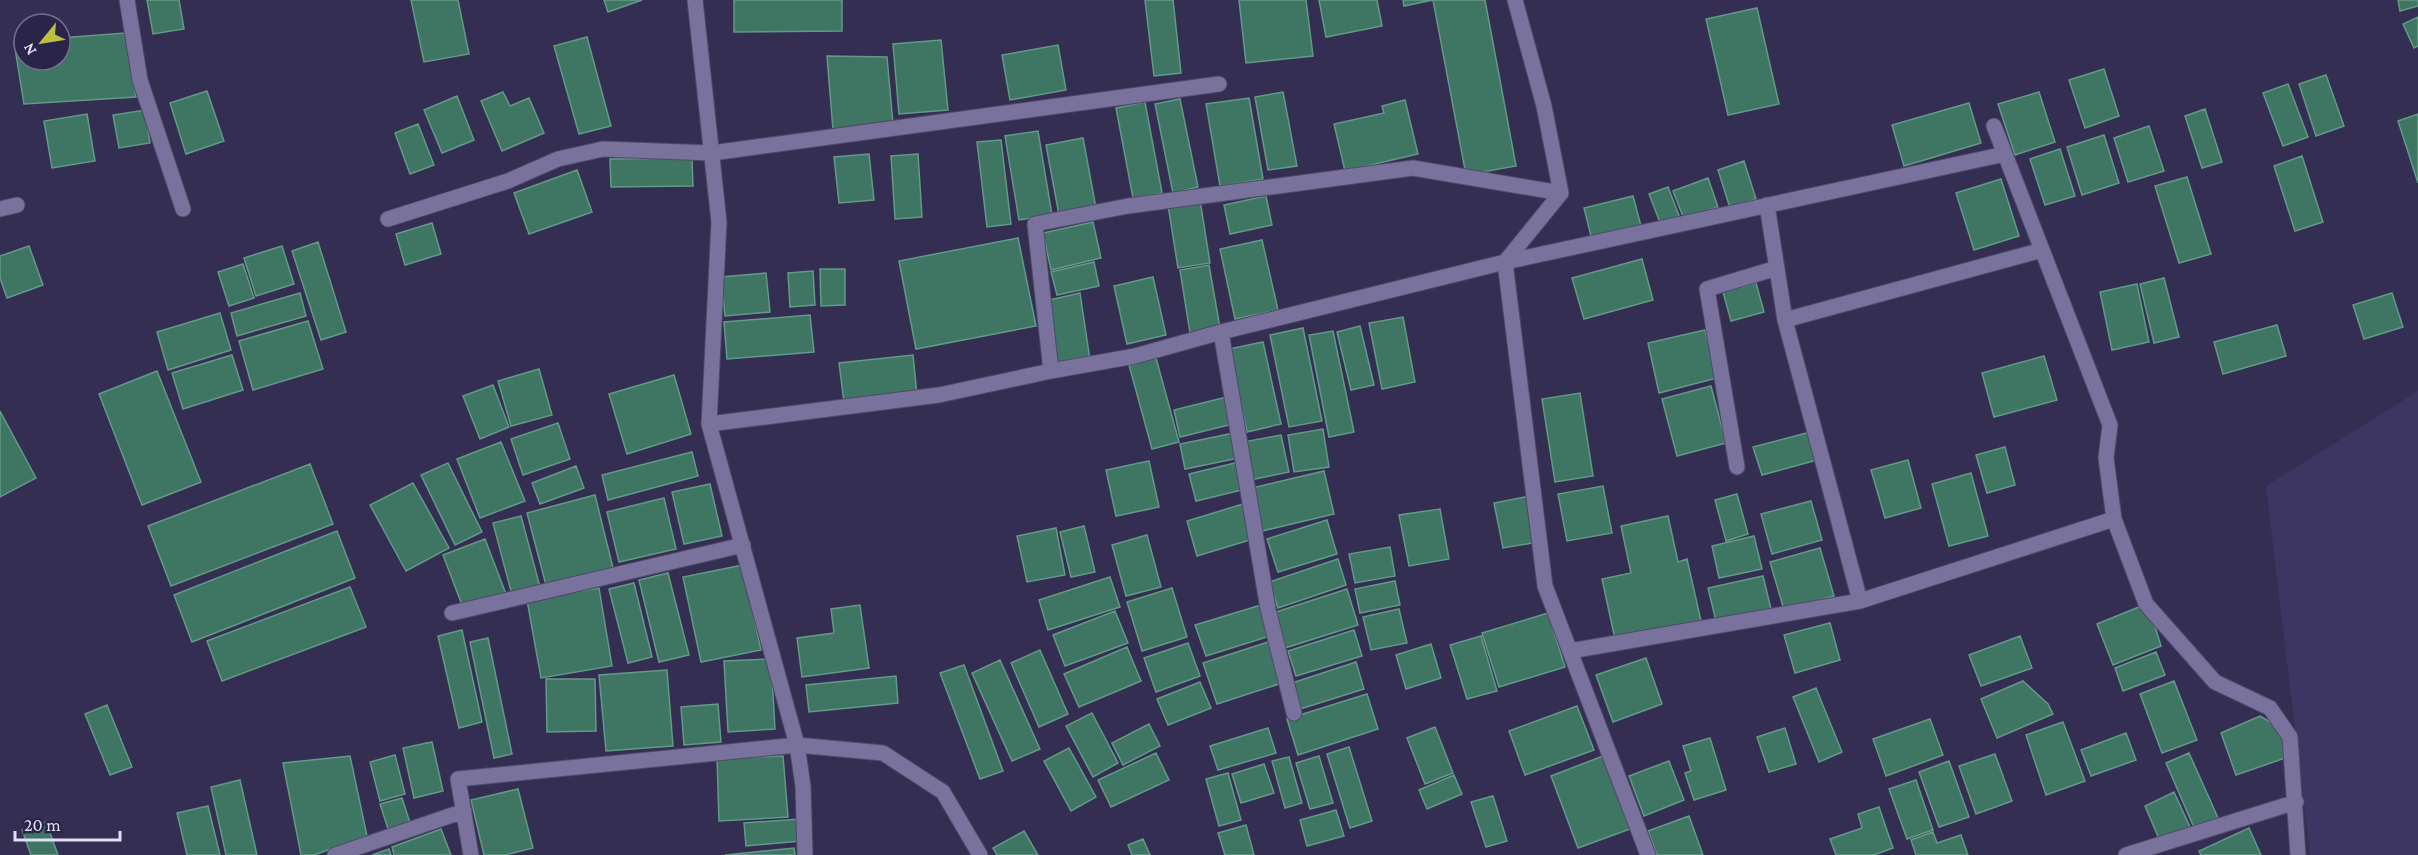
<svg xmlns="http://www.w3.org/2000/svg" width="2418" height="855" viewBox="0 0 2418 855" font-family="'Crimson Pro',serif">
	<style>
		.built { fill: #3d3662 }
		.building { fill: #3f7563; stroke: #639a87; stroke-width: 1.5 }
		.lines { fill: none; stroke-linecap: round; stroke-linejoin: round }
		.minor-casing { stroke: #4f4969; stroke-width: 17 }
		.minor { stroke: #78729d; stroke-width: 15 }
	</style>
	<rect width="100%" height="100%" fill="#342e53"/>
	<path class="built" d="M2418 391V855H2310L2266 486Z"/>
	<path class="building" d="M147 0H179L184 29 153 34Z
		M411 0H458L469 54 424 62Z
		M604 0H642L608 12Z
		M734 0H842V31L734 32Z
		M1145 0H1173L1181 73 1154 76Z
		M1239 0H1306L1313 56 1246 63Z
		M1319 0H1377L1382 26 1326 37Z
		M1403 0H1485L1516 166 1466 175 1433 0 1404 6Z
		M2398 0H2418V6L2400 11Z
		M1757 8 1779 104 1728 115 1706 19Z
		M2418 17V46L2414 48 2403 24Z
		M125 33 136 97 24 104 14 42 24 41V60H60V38Z
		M587 37 611 126 579 134 554 46Z
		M941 40 948 110 899 114 893 44Z
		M1058 45 1066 90 1010 100 1002 55Z
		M827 56 887 57 893 124 833 130Z
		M2104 69 2119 116 2085 128 2069 80Z
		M2326 75 2344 126 2316 136 2299 84Z
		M2288 84 2308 137 2283 146 2263 93Z
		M207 91 224 141 186 154 170 103Z
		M503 92 510 106 529 98 544 133 502 151 481 101Z
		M1283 92 1297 166 1268 170 1255 97Z
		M2039 92 2055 142 2015 155 1998 104Z
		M457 96 474 140 442 153 424 110Z
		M1249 98 1263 179 1220 186 1206 104Z
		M1180 99 1198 187 1173 193 1155 104Z
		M1405 100 1418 154 1345 171 1334 124 1384 113 1382 106Z
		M1145 102 1162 193 1133 198 1116 108Z
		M1969 103 1981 143 1904 166 1892 125Z
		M2205 109 2222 162 2202 168 2185 116Z
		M145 110 150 143 119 148 113 115Z
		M87 114 95 161 52 168 44 121Z
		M2418 114V183L2398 121Z
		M418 124 434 165 410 174 395 133Z
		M2149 126 2164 171 2128 182 2114 138Z
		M1038 131 1052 215 1019 220 1005 136Z
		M2104 135 2119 183 2082 195 2067 147Z
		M1083 138 1096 208 1059 215 1046 145Z
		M1001 140 1011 224 987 227 977 142Z
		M2060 149 2075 196 2045 205 2030 159Z
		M869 154 874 200 839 203 834 157Z
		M918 154 922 217 895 219 891 156Z
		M2302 156 2323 222 2295 231 2274 166Z
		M692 158 693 186 611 187 610 159Z
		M1744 161 1756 199 1730 208 1718 170Z
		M577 170 592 212 529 234 514 193Z
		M2187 177 2211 254 2179 263 2155 186Z
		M1708 178 1718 207 1684 219 1673 191Z
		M2001 179 2019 236 1974 250 1956 193Z
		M1668 187 1680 218 1661 225 1649 194Z
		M1266 196 1272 225 1230 234 1224 205Z
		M1633 196 1641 226 1592 240 1584 208Z
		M1200 200 1210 263 1178 268 1168 205Z
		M1093 222 1101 258 1051 270 1043 233Z
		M432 223 441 254 405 265 396 234Z
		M1018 238 1036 326 916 349 899 261Z
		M1262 240 1278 310 1235 319 1220 249Z
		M318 242 346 332 321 340 292 251Z
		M29 246 43 285 7 298 0 278V256Z
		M282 246 294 284 256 296 244 258Z
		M1642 259 1653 300 1584 319 1572 278Z
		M1094 262 1099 286 1057 295 1051 272Z
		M243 264 254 298 229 306 218 272Z
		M1209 265 1220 328 1190 333 1180 270Z
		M820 269H845V305L821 306Z
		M813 271 815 305 790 307 788 273Z
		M766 273 770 312 725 316 721 277Z
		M1153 277 1166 335 1127 344 1114 286Z
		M2164 278 2179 337 2154 343 2140 284Z
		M1756 283 1764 312 1731 321 1723 292Z
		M2137 284 2149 342 2112 350 2100 292Z
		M300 293 306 316 237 336 231 313Z
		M1080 293 1090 360 1058 365 1049 300Z
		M2392 293 2403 327 2364 339 2353 305Z
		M220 313 231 350 168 370 157 332Z
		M810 315 814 352 727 359 724 322Z
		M1403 317 1415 382 1382 389 1369 323Z
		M308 321 323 369 253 390 239 341Z
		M2277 325 2286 356 2223 374 2214 342Z
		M1360 326 1374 385 1351 390 1337 332Z
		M1303 328 1322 421 1289 427 1270 335Z
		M1705 330 1717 378 1659 393 1648 343Z
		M1333 331 1354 432 1329 437 1309 335Z
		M1263 342 1281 424 1247 432 1229 349Z
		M232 355 243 390 183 409 172 373Z
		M913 355 917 395 844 402 839 363Z
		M2044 356 2057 400 1994 417 1982 373Z
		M1156 358 1179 442 1152 449 1129 365Z
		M539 369 552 415 511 426 498 381Z
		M157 371 201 482 142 505 99 394Z
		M674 375 691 434 627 454 609 394Z
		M493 385 509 427 480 439 463 396Z
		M1711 386 1726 443 1677 456 1662 399Z
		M1580 393 1593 476 1555 482 1542 399Z
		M1227 397 1233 424 1180 437 1174 410Z
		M0 411 36 478 0 497Z
		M558 423 570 459 523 475 511 439Z
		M1323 429 1329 467 1294 472 1288 435Z
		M1814 431 1821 459 1762 475 1753 447Z
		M1234 433 1239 458 1185 469 1180 444Z
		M1281 435 1289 472 1250 480 1243 442Z
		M501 442 525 501 480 518 457 459Z
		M2005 447 2015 485 1987 493 1976 455Z
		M692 452 698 476 608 500 602 475Z
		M1908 460 1921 508 1885 518 1871 470Z
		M1149 461 1159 507 1116 516 1106 470Z
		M1239 462 1246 489 1196 501 1189 474Z
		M448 463 482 532 455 545 421 475Z
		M310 464 333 524 171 586 148 526Z
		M576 466 584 488 540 504 532 483Z
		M1324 471 1334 514 1262 531 1252 488Z
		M1971 473 1988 536 1949 546 1932 484Z
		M413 483 449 548 406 571 370 505Z
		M710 484 722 536 684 544 672 492Z
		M1603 486 1612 533 1567 541 1558 494Z
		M1737 494 1748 534 1726 541 1715 500Z
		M595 495 613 568 546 585 527 513Z
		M1530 496 1538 542 1503 548 1494 503Z
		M664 498 676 549 619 562 607 512Z
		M1811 501 1822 540 1772 554 1761 514Z
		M1243 504 1253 539 1197 556 1187 521Z
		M1440 509 1449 559 1409 566 1399 515Z
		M521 516 540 587 512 595 493 523Z
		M1668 516 1678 562 1687 559 1701 621 1615 639 1602 579 1631 573 1621 526Z
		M1327 520 1337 554 1278 572 1267 539Z
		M1084 526 1095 572 1071 577 1060 532Z
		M1056 528 1065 575 1027 582 1017 536Z
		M337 531 355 578 192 642 174 595Z
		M1147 535 1161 587 1126 596 1112 545Z
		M1754 536 1762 569 1719 578 1712 546Z
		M485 539 506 594 462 605 443 555Z
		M1390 547 1395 576 1355 583 1349 554Z
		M1820 548 1834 596 1784 610 1770 562Z
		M1338 559 1346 585 1278 608 1269 582Z
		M743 565 761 650 701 662 683 577Z
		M668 573 689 655 659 662 639 580Z
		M1763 576 1771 609 1716 621 1708 588Z
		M1110 577 1120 607 1048 630 1039 600Z
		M1395 581 1400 605 1360 613 1355 589Z
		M634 583 652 657 628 663 609 589Z
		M350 587 366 627 222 681 207 641Z
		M599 588 612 666 541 678 527 600Z
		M1172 588 1187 637 1142 651 1127 602Z
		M1347 589 1358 625 1285 648 1273 613Z
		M860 605 869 668 802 677 797 638 834 633 831 609Z
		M1261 605 1270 636 1206 656 1195 625Z
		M2139 607 2154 623 2161 646 2113 665 2097 624Z
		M1399 609 1407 643 1371 650 1363 617Z
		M1115 611 1128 643 1065 666 1053 635Z
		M1548 613 1565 667 1499 687 1482 633Z
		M1830 623 1840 660 1795 673 1784 635Z
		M462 630 482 722 459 728 438 636Z
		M1354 630 1362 656 1296 676 1288 651Z
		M1481 636 1497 691 1467 699 1450 645Z
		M2020 636 2032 668 1981 686 1969 655Z
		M488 638 512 754 494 758 470 642Z
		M1268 642 1282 683 1217 704 1203 663Z
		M1188 643 1200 676 1156 692 1144 658Z
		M1431 644 1441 678 1406 689 1396 655Z
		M1127 647 1141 681 1079 707 1064 674Z
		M1040 650 1068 714 1039 727 1011 663Z
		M2156 652 2165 675 2123 691 2115 668Z
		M1646 658 1662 704 1613 722 1596 675Z
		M771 659 775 729 728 732 724 661Z
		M1000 660 1040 749 1012 761 972 673Z
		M1356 662 1364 689 1300 709 1292 683Z
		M964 665 1003 771 980 779 940 673Z
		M667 670 673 746 606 751 599 675Z
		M896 676 898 703 809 712 806 685Z
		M546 679H595L596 731 547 732Z
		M2023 681 2048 704 2053 714 1997 738 1981 699Z
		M2174 681 2197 740 2162 753 2140 694Z
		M1200 682 1211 708 1168 725 1157 699Z
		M1816 688 1842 752 1819 762 1793 697Z
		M1367 694 1378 729 1298 755 1287 719Z
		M718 704 721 742 684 745 681 707Z
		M107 705 132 767 110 775 85 714Z
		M1577 706 1594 750 1525 775 1509 731Z
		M1092 713 1118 763 1093 777 1066 726Z
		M2260 716 2280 728 2291 756 2236 775 2221 733Z
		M1930 719 1943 755 1886 776 1873 739Z
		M2063 722 2085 781 2046 795 2026 735Z
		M1149 724 1160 746 1123 765 1112 743Z
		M1435 727 1453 773 1425 784 1407 738Z
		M1268 728 1276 753 1218 770 1210 746Z
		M1785 728 1796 764 1769 772 1757 737Z
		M2126 733 2136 760 2091 776 2081 750Z
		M1710 738 1726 790 1694 800 1685 773 1691 771 1683 746Z
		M432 742 443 791 414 798 403 748Z
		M1349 747 1372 821 1350 828 1327 754Z
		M1069 748 1096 797 1071 811 1044 761Z
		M1156 753 1169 780 1111 807 1098 780Z
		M2189 753 2219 820 2195 830 2166 763Z
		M1995 754 2012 801 1976 814 1959 766Z
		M395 755 405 794 380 801 370 762Z
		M350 756 367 836 314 855H301L283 763Z
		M783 756 788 817 719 821 717 758Z
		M1319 756 1333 803 1310 809 1296 763Z
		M1603 756 1630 829 1578 848 1551 776Z
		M1289 757 1302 803 1285 808 1272 761Z
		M1669 761 1684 800 1644 816 1629 776Z
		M1949 761 1969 817 1939 827 1919 772Z
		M1264 764 1274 793 1241 803 1232 774Z
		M1228 773 1241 820 1219 826 1206 779Z
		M1454 775 1462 794 1427 809 1419 790Z
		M240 780 257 855H226L211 787Z
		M1916 780 1933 830 1907 839 1889 789Z
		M518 789 533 848 505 855H484L471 800Z
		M2174 792 2190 827 2160 841 2145 806Z
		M1493 796 1507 841 1486 847 1471 802Z
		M402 798 412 829 390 835 380 804Z
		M208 806 220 855H187L177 813Z
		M1879 807 1893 848 1874 855H1836L1830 839 1862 828 1858 814Z
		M1336 810 1344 836 1307 846 1300 820Z
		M1689 816 1703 855H1657L1648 831Z
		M800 819 801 841 746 846 744 823Z
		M46 822 58 855H31L22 830Z
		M1246 825 1254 855H1225L1218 833Z
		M2249 828 2261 855H2201L2199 851Z
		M441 829 451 855H394L392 847Z
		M1024 831 1038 855H997L993 848Z
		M1933 832 1937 843 1961 835 1968 855H1916L1911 840Z
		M1143 839 1150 855H1132L1128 845Z
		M794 848 795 855H725Z
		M389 849 391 855H372Z"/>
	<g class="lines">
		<defs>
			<path id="minor" d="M127 0 140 80 183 209
				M1515 0 1544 106 1561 193 1505 262 1545 586 1648 855
				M1767 205 1785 320 1860 601
				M0 209 17 205
				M388 219 508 181 558 159 603 149 712 153 1219 84
				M1785 320 2042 250
				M1221 332 1268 609 1294 713
				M1051 371 1035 224 1128 206 1413 168 1561 193
				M709 424 939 395 1051 371 1135 356 1221 332 1505 262 2005 154
				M1737 467 1707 289 1777 268
				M2114 519 2146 604 2215 682 2270 708 2290 737 2298 855
				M452 613 743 545
				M1570 651 1860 601 2114 519 2106 458 2110 425 1994 126
				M335 855 464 811
				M471 855 458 779 797 745 709 424 719 222 695 0
				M805 855 803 786 797 745 883 753 943 792 980 855
				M2126 855 2296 802"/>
		</defs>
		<use href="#minor" class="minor-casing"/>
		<use href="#minor" class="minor"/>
	</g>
	<g transform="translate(42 42) rotate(240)"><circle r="28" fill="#2a2448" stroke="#736e8e" stroke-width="1.5"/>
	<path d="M0-4.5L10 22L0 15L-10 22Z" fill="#bdbf43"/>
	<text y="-9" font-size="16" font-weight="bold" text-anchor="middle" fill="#e1def6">N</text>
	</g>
	<path d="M15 831v9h105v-9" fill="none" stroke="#e1def6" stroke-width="3"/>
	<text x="24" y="831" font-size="18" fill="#e1def6" stroke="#2a2448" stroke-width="4.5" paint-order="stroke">20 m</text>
</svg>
